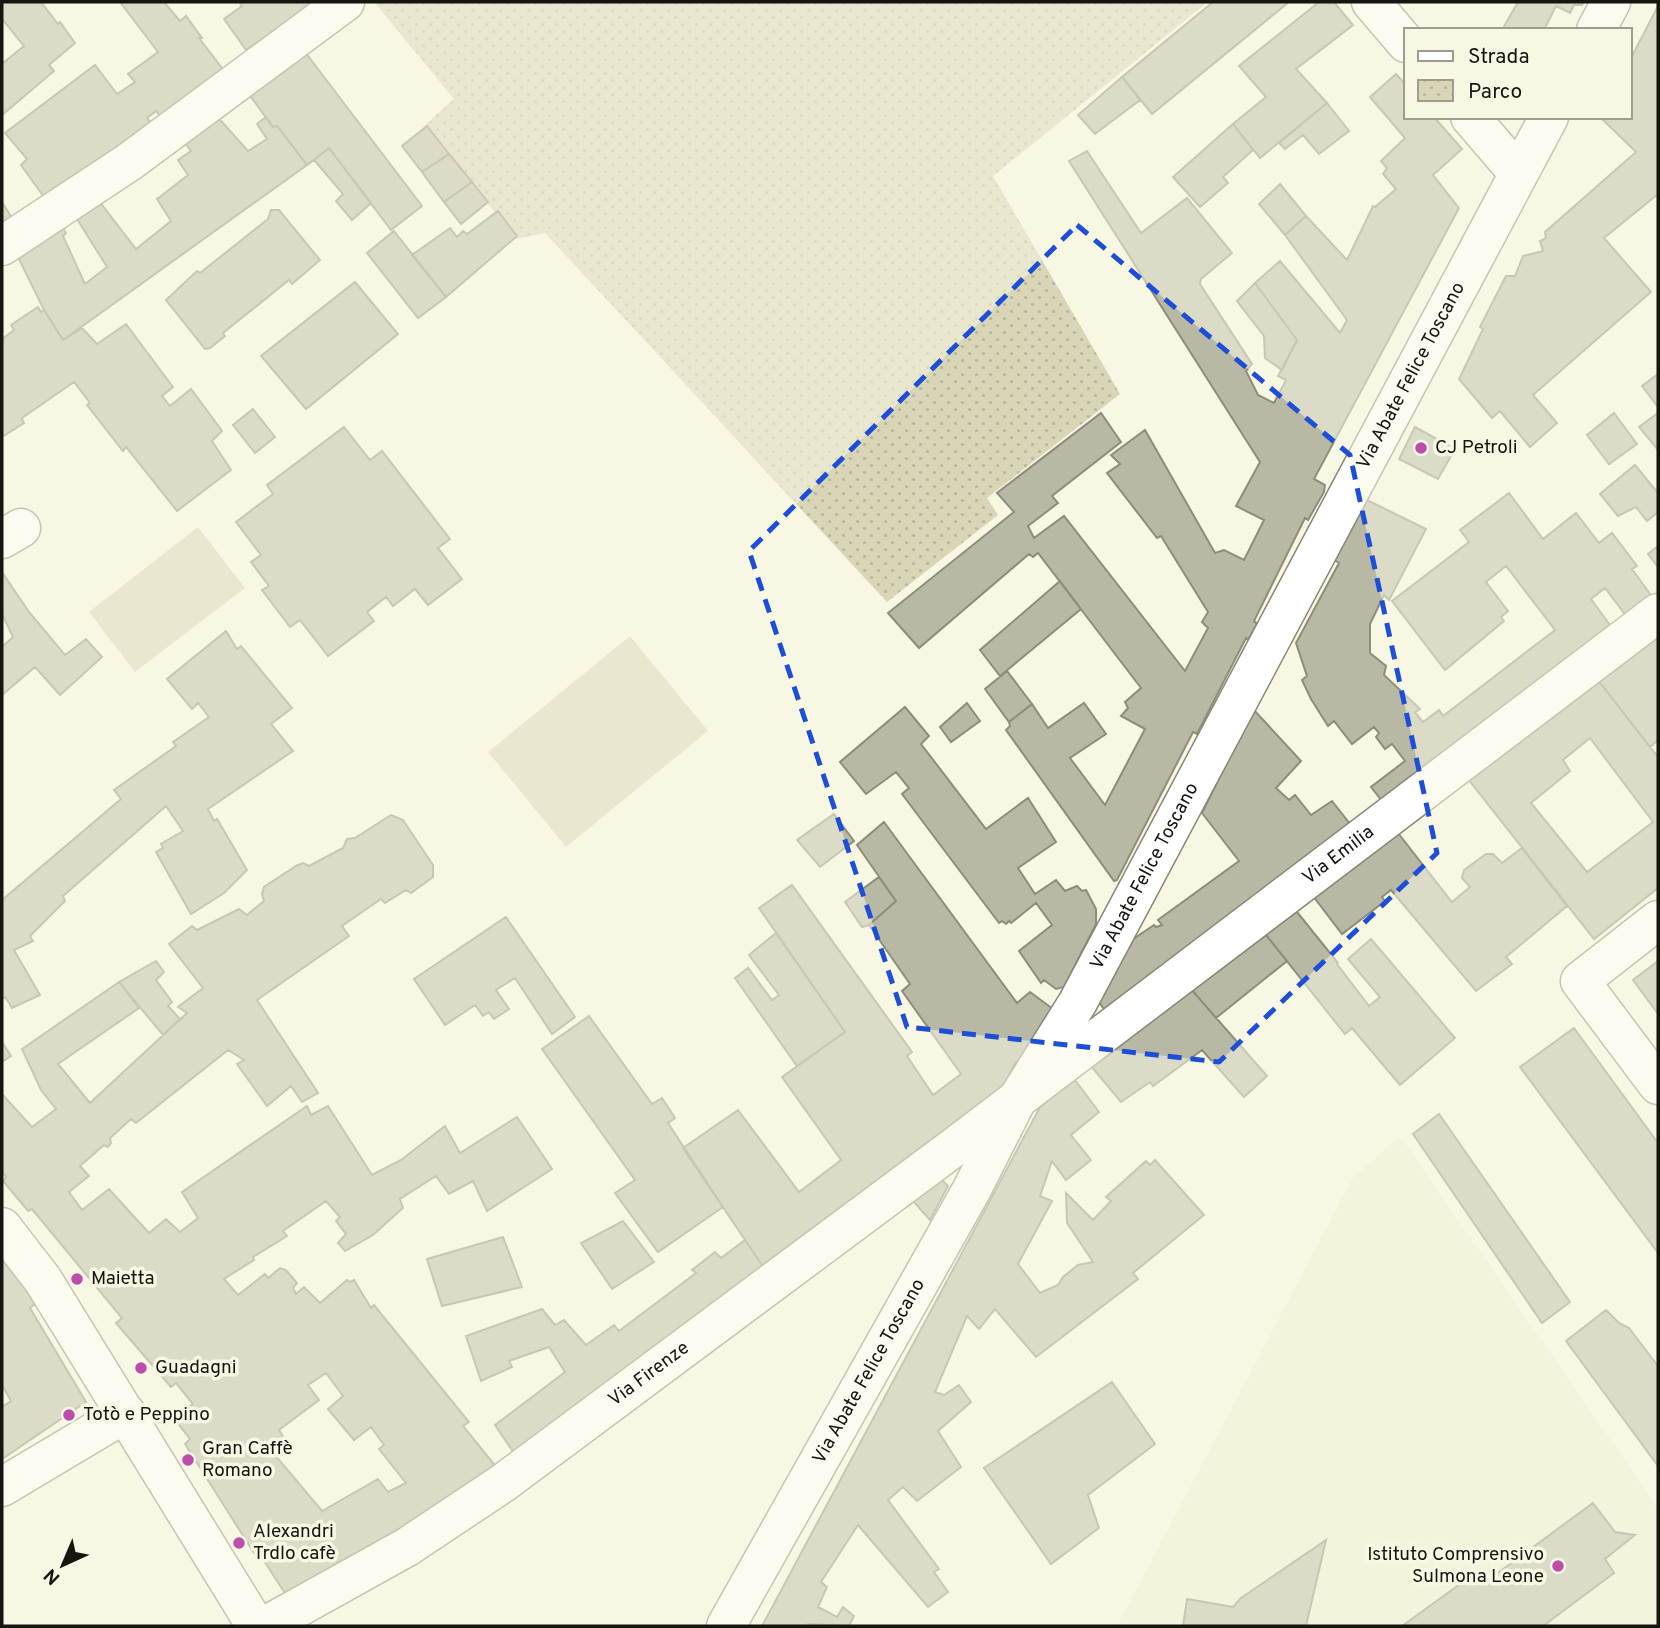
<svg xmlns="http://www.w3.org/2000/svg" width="1660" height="1628" viewBox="0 0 1660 1628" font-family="Overpass,sans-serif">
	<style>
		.built { fill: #f0eed3 }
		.park { fill: url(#park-dots) }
		.pitch { fill: #d8d6b6 }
		.building { fill: #b9b8a5; stroke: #8e8d7b; stroke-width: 2; fill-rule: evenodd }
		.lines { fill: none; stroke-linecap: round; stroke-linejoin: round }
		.minor-casing { stroke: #888775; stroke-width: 41 }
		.minor { stroke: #fff; stroke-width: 38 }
		.marked { fill: none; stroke: #1d4ed8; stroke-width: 5; stroke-dasharray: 14 9; stroke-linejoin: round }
		.poi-dot { fill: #bd4dab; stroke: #f8f7e4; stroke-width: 2.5 }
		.labels { text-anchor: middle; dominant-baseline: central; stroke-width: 7; stroke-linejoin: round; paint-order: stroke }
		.street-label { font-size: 19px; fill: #16150f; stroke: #f8f7e4 }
		.poi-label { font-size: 19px; fill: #16150f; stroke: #f8f7e4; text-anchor: start }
	</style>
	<defs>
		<pattern id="park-dots" width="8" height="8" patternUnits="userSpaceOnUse" patternTransform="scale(1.75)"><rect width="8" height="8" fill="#d8d6b6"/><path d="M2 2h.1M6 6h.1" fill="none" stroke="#b9b79b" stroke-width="1.8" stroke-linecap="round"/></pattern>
	</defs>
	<rect width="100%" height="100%" fill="#f8f7e4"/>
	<path class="built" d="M1400 1136 1658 1508V1626H1117L1352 1179Z"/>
	<path class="park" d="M374 2H1079L1082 4 1085 2H1208L993 176 1120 394 987 498 998 515 887 602 545 233 516 239 425 125 454 99Z"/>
	<path class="pitch" d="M198 527 245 588 135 672 89 612Z
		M630 636 708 731 566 847 488 752Z"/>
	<path class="building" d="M2 2H41L58 24 60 22 75 43 49 65 54 71 2 115V61L3 63 24 46 2 19Z
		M120 2H164L180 21 186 16 202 38H199L229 77 163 120 156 111 147 118 153 125 44 197 21 165 27 159 5 133 95 65 117 94 135 82 128 74 158 52Z
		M239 2H320L246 50 224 19 242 6Z
		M1213 2H1289L1152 114 1122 77Z
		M1319 2H1334L1353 25 1296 69 1327 103 1260 158 1233 124 1266 97 1239 66Z
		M1518 2H1584L1582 5H1574L1570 13 1556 6 1544 30H1502Z
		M1658 6V194L1604 238 1651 292 1533 395 1557 423 1530 447 1500 411 1492 418 1459 379 1483 329 1480 327 1506 276H1515L1523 256 1543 251 1540 241 1546 238 1545 232 1636 152 1600 117H1630V60Z
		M299 44 422 206 391 230 329 148 307 165 277 126 273 127 248 93Z
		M1396 74 1406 85V117H1434L1462 149 1433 175 1459 208 1314 479 1325 485 1324 492 1308 520 1305 518 1254 621 1257 624 1248 640 1246 638 1197 734 1193 732 1117 880 1114 881 1006 730 1010 726 1009 722 1032 704 1048 728 1084 703 1106 734 1070 758 1105 805 1145 729 1121 716 1128 708 1125 702 1141 688 1038 553 1033 557 1029 554 919 648 888 613 1014 512 997 493 1101 413 1121 442 1052 496 1058 503 1028 526 1034 538 1064 516 1185 671 1208 628 1202 622 1208 612 1161 536 1157 538 1107 473 1120 464 1111 455 1145 430 1215 553 1224 550 1244 560 1264 520 1236 506 1260 462 1069 161 1087 151 1141 233 1187 198 1232 253 1201 279 1200 284 1252 364 1246 371 1258 395 1274 403 1286 380 1278 376 1297 340 1255 283 1280 261 1340 333 1347 320 1285 235 1306 216 1347 260 1373 206 1375 207 1396 189 1383 174 1387 168 1381 161 1405 138 1370 97Z
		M1122 77 1140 100 1095 134 1078 115Z
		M1327 103 1349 131 1319 154 1303 135 1285 149 1279 143Z
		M214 113 248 151 267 139 257 124 266 117 273 127 277 126 307 165 63 340 44 310 16 253 59 221 66 233 63 236 85 284 107 267 77 219 99 201 136 249 171 221 157 199 188 175 178 160 191 151 182 139Z
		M1233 124 1253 150 1223 177 1228 183 1200 207 1173 177Z
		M427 126 449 154 422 172 402 146Z
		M329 148 371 203 352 220 336 201 343 194 314 160Z
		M449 154 472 182 444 202 422 172Z
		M472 182 488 202 461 224 444 202Z
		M1280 184 1306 216 1285 235 1259 204Z
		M2 202 15 223 2 232Z
		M271 210H279L320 260 292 284 289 280 223 333 225 336 210 348 205 349 166 300 197 271 200 273 268 219Z
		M498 211 517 236 446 297 412 255 450 228 457 237 463 231 467 234Z
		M394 231 446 297 418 318 367 253Z
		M355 282 398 334 306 409 261 356Z
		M1255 283 1297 340 1282 370 1265 358 1264 336 1237 301Z
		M38 307 41 312 44 310 63 340 82 328 97 344 126 324 173 387 162 396 170 406 191 389 222 431 212 441 231 470 177 511 126 447 123 451 87 405 90 403 74 382 22 418 24 423 2 437V339L14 330 11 325Z
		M1658 374V407L1642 386Z
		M253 409 275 437 255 453 233 425Z
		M1614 413 1637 444 1609 464 1587 435Z
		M1658 413V450L1639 427Z
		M344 427 370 460 382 451 450 539 438 548 462 579 428 605 415 589 393 606 386 597 367 612 374 621 328 656 300 620 290 627 262 590 269 586 251 562 261 555 236 522 273 494 267 485Z
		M1415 427 1455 449 1438 479 1399 459Z
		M1635 465 1658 493V512L1647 521 1636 507 1618 516 1600 494Z
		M1509 493 1543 539 1576 513 1599 543 1612 533 1637 566 1632 569 1653 598 1627 617 1605 588 1591 599 1615 632 1386 806 1371 787 1405 761 1392 744 1385 749 1376 737 1379 733 1374 727 1352 744 1334 721 1328 726 1311 699 1302 680 1307 676 1296 643 1339 563 1334 560 1367 500 1426 529 1389 600 1384 595 1370 624V653L1386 666 1384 675 1420 709 1415 712 1423 722 1439 710 1443 716 1555 630 1506 566 1486 582 1508 611 1501 617 1504 621 1445 670 1392 601 1469 542 1460 530Z
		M1658 546V567L1648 554Z
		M2 572 29 612 65 655 86 639 102 657 60 695 35 667 2 695V647L13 637 2 614Z
		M1060 581 1081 609 1000 676 980 650Z
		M226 631 237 649 241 646 292 708 271 724 293 751 208 809 214 821 217 819 247 870 224 893 191 914 156 852 163 848 161 844 183 831 166 806 63 896 65 901 30 936 33 941 14 950 40 995 12 1008 5 997 2 999V900L121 799 114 790 176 746 173 742 209 717 198 703 192 709 167 679Z
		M1658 633V740L1650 747 1598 680Z
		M1007 671 1032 704 1009 722 985 689Z
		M1598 680 1658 757V888L1594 939 1468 779ZM1590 738 1653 822 1587 872 1531 803 1570 771 1563 760Z
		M967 703 980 721 951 742 940 727Z
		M905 707 929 736 921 744 986 829 1028 798 1056 842 1018 868 1035 894 1056 880 1065 891 1077 886 1082 891 1086 890 1096 909V924L1064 987 1056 989 1044 980 1041 983 1019 951 1052 925 1036 903 1011 923 1009 921 1006 924 1002 921 999 923 902 794 909 788 896 772 866 794 840 762Z
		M1253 709 1301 761 1276 788 1289 800 1295 795 1311 815 1332 801 1358 834 1108 1015 1097 999 1132 940 1154 925 1156 927 1162 925 1158 920 1239 861 1202 813Z
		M834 814 854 841 820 867 797 840Z
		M391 815 403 820 433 865V877L411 893 406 890 385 903 381 899 342 926 349 936 257 1000 318 1093 302 1102 291 1086 267 1106 237 1064 244 1060 228 1050 136 1123 131 1119 110 1138 111 1143 108 1147 104 1145 80 1166 89 1176 69 1192 82 1210 109 1189 149 1233 166 1219 180 1232 198 1218 182 1192 307 1106 311 1115 328 1106 372 1175 401 1160 445 1126 460 1153 517 1117 552 1169 487 1211 473 1181 449 1194 436 1176 400 1199 403 1208 373 1235 345 1251 338 1243 346 1234 336 1221 340 1217 326 1201 283 1231 287 1236 253 1257 254 1260 224 1279 238 1295 265 1274 268 1278 280 1268 286 1270 297 1283 293 1288 296 1294 304 1287 320 1303 347 1280 350 1282 354 1280 371 1308 374 1305 469 1422 463 1426 497 1468 470 1492 286 1595 259 1553H254L185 1444 190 1439 172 1416 193 1404 176 1383 171 1387 116 1323 122 1318 32 1209 28 1211 3 1181 6 1177 2 1172V1094L32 1127 56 1109 41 1090 22 1049 119 982 139 1008 58 1064 90 1103 187 1013 178 1007 203 988 169 944 192 926 197 930 239 909 247 915 264 901 262 894 264 887 296 866 303 863 309 866 343 848 347 839 355 838ZM326 1373 343 1396 328 1409 354 1440 371 1427 384 1445 379 1449 406 1483 388 1492 378 1479 322 1511 269 1448 284 1438 279 1430 319 1400 308 1385Z
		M884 822 1017 1003 1030 992 1053 1009 1022 1066 1016 1062 1000 1094 766 1271 683 1148 738 1110 799 1192 841 1160 782 1077 845 1032 759 908 792 885 912 1052 907 1056 933 1095 961 1074 902 991 910 984 869 925 896 901 857 845Z
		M1398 833 1452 902 1470 887 1462 878 1464 870 1486 854H1493L1502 863 1522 848 1567 906 1506 957 1512 964 1476 991 1391 890 1382 897 1385 901 1342 934 1310 892Z
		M879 877 896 901 869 925 862 927 845 902Z
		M1293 907 1338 963 1337 964 1369 1006 1380 997 1348 959 1371 939 1455 1038 1400 1085 1352 1028 1345 1034 1266 935Z
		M506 917 575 1017 552 1034 515 978 496 990 509 1009 494 1019 489 1012 483 1016 475 1005 445 1025 414 979Z
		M776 933 845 1032 797 1066 735 978 748 968 772 1000 779 995 749 955Z
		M1266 935 1287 961 1216 1018 1192 990Z
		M156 961 164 972 156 980 172 1002 168 1006 180 1019 163 1035 119 982Z
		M1658 961V1014L1633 980Z
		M1190 988 1267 1076 1244 1097 1202 1050 1153 1086 1150 1082 1121 1102 1090 1065Z
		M589 1016 652 1104 662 1098 675 1118 668 1123 723 1207 658 1252 615 1193 635 1180 542 1049Z
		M1574 1028 1658 1143V1253L1520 1067Z
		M2 1042 11 1056 2 1062Z
		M1072 1076 1099 1112 1071 1135 1091 1160 1066 1180 1052 1161 1040 1196 1052 1201 1018 1264 1040 1293 1058 1285 1063 1277 1078 1265 1093 1262 1067 1223 1066 1193 1093 1220 1111 1201 1106 1197 1146 1161 1150 1165 1155 1160 1204 1215 1133 1273 1138 1279 1036 1357 995 1309 979 1329 967 1316 935 1392 944 1395 959 1385 971 1402 938 1431 961 1467 917 1501 903 1487 888 1500 939 1569 934 1572 948 1592 928 1607 858 1525 821 1582 827 1587 818 1607 837 1617 843 1607 854 1616 849 1626 808 1624 807 1626H762L1046 1096Z
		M1439 1114 1570 1302 1542 1323 1413 1134Z
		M941 1179 948 1186 930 1220 912 1200Z
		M623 1221 654 1262 612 1289 581 1243Z
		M503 1237 522 1287 442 1306 427 1259Z
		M745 1240 766 1271 516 1456 495 1425 565 1372 549 1347 509 1361 512 1367 481 1381 466 1336 542 1309 555 1325 564 1320 586 1345 614 1325 619 1331 696 1273 692 1270 715 1252 721 1258Z
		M2 1258 36 1303 30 1308 86 1402 2 1459V1407L11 1401 2 1385Z
		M1606 1310 1619 1323 1629 1328 1658 1366V1466L1566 1341Z
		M1112 1382 1155 1444 1088 1495 1099 1528 1051 1564 984 1468Z
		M1593 1503 1615 1532 1635 1535 1605 1559 1614 1573 1543 1626H1402L1474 1574 1484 1583Z
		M1326 1540 1306 1626H1183L1187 1599 1233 1607 1241 1598Z"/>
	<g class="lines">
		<defs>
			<g id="minor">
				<path d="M1371 2 1406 43"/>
				<path d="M1596 30 1611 2"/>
				<path d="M1470 117 1518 173"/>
				<path d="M2 246 129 162 345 2"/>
				<path d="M2 539 21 528"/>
				<path d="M1658 920 1580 981 1658 1085"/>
				<path d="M2 1227 43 1280 256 1626"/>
				<path d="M2 1487 126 1413"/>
				<path id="s1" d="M265 1626 407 1547 503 1483 957 1145 1658 613"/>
				<path id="s2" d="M726 1626 972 1189 1018 1098 1078 1002 1549 117"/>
			</g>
		</defs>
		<use href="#minor" class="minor-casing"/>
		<use href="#minor" class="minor"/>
	</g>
	<path d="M0 0H1660V1628H0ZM1077 225 1350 455 1437 853 1219 1062 907 1027 749 551Z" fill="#f8f7e4" fill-opacity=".55" fill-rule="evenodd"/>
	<path class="marked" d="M1077 225 1350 455 1437 853 1219 1062 907 1027 749 551Z"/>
	<g class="poi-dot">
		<circle cx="1421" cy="448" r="7"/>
		<circle cx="77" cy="1279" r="7"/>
		<circle cx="141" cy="1368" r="7"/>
		<circle cx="69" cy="1415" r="7"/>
		<circle cx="188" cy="1460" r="7"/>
		<circle cx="239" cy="1543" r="7"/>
		<circle cx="1558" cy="1566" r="7"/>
	</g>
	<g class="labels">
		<g class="street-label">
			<text stroke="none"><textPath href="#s2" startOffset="1426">Via Abate Felice Toscano</textPath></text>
			<text stroke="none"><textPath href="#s1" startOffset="1323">Via Emilia</textPath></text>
			<text stroke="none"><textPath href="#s2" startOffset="859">Via Abate Felice Toscano</textPath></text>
			<text stroke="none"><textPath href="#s2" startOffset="292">Via Abate Felice Toscano</textPath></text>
			<text stroke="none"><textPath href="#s1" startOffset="460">Via Firenze</textPath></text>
		</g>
		<g class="poi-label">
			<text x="1435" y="448">CJ Petroli</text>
			<text x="91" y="1279">Maietta</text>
			<text x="155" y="1368">Guadagni</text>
			<text x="83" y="1415">Totò e Peppino</text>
			<text x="202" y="1449">Gran Caffè<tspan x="202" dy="22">Romano</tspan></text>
			<text x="253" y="1532">Alexandri<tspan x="253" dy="22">Trdlo cafè</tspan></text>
			<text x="1544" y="1555" text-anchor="end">Istituto Comprensivo<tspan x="1544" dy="22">Sulmona Leone</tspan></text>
		</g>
	</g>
	<rect width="1660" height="1628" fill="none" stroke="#16150f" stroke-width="7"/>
	<rect x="1404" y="28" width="228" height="91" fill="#f8f7e4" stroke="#9e9d8f" stroke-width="2"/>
	<rect x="1418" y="51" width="35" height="10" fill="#ffffff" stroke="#9e9d8f" stroke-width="2"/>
	<text x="1468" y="63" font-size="21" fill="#16150f">Strada</text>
	<rect x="1418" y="80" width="35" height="21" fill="url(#park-dots)" stroke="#9e9d8f" stroke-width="2"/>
	<text x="1468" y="98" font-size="21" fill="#16150f">Parco</text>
	<g transform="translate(63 1565) rotate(224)" stroke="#f8f7e4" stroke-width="5" paint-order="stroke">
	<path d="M0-5L12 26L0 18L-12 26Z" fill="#16150f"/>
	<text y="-10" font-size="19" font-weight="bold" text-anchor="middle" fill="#16150f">N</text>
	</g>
</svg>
